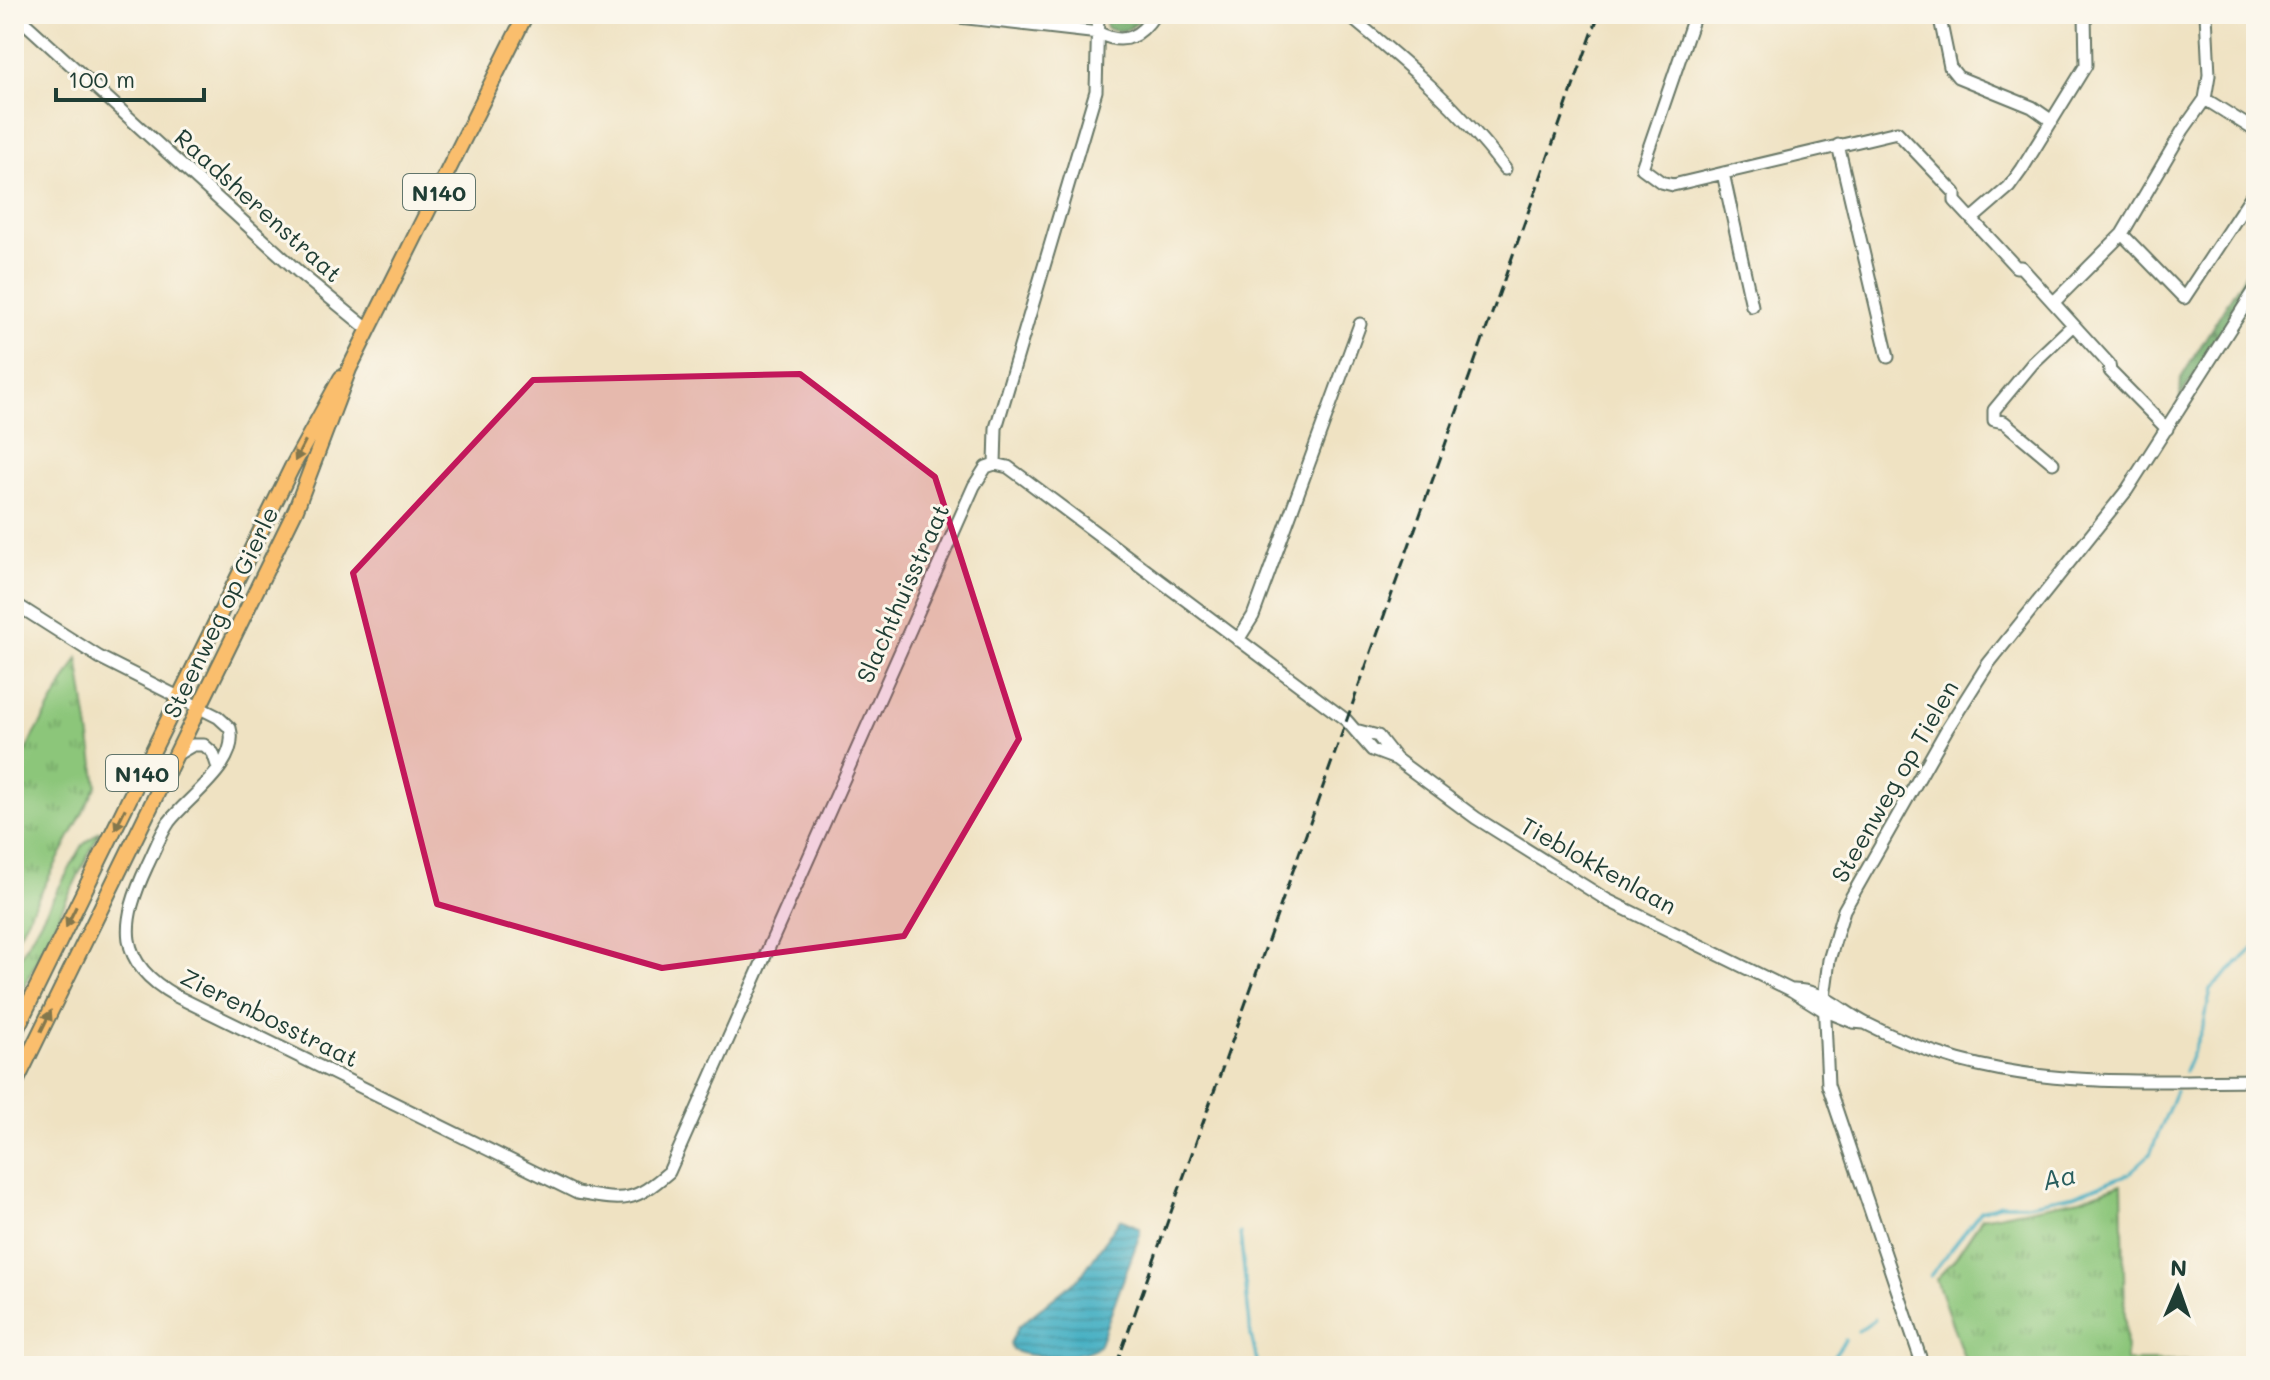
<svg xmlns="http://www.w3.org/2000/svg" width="2270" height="1380" viewBox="0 0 2270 1380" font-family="Mali,sans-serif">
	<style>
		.grass { fill: url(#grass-tufts); stroke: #568257; stroke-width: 2 }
		.forest { fill: url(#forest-firs); stroke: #48744f; stroke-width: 2 }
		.water { fill: url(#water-rules); stroke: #31767b; stroke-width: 2 }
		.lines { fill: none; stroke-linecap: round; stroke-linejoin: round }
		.stream { stroke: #43aec2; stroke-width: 3 }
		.minor-casing { stroke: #687766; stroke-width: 15 }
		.major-casing { stroke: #687766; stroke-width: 18 }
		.minor { stroke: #fff; stroke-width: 11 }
		.major { stroke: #fabe6d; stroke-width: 14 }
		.rail { stroke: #1f3d34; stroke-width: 3; stroke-dasharray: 12 6; stroke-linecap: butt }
		.oneway { fill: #82774e }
		.marked { fill: #c2185b; fill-opacity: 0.2; stroke: #c2185b; stroke-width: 6; stroke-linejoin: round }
		.labels { text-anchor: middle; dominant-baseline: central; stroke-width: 6; stroke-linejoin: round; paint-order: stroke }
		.shield { fill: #fbf7ec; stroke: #61756b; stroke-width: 2 }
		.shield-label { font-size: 22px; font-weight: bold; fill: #1f3d34 }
		.street-label { font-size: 24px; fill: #1f3d34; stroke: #fbf7ec }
		.water-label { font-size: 26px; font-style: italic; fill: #2a5f5f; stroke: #fbf7ec }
	</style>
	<defs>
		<pattern id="grass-tufts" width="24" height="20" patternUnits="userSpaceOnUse" patternTransform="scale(2)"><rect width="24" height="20" fill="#8cc67a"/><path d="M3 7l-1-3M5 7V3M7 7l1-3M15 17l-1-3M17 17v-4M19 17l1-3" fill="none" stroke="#72a265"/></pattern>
		<pattern id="forest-firs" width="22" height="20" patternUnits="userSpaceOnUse" patternTransform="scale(2)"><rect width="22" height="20" fill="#71ab6a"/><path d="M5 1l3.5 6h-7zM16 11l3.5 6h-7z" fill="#5c8c58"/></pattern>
		<pattern id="water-rules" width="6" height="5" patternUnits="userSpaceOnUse" patternTransform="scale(2)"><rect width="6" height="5" fill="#43aec2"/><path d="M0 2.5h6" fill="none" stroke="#378f9e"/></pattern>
	</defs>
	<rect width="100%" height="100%" fill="#fbf7ec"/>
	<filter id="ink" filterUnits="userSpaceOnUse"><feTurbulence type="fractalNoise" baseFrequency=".0125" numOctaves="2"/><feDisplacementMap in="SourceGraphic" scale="16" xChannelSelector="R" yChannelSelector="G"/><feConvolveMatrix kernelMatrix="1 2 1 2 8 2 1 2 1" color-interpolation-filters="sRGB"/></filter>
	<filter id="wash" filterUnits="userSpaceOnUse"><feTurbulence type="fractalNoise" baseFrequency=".006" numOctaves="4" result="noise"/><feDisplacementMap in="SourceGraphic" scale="32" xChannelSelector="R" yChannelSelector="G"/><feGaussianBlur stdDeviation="1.8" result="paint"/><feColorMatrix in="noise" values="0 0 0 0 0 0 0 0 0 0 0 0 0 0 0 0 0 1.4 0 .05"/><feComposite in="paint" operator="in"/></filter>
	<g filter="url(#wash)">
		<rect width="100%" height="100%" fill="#efe2c2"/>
		<path class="grass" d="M78 658 97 785 14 944V771Z
			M100 831 14 1007V968L83 845Z
			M2122 1184 2126 1361H2252V1366H1967L1936 1279 1953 1261 1982 1218 2080 1199Z"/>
		<path class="forest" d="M1106 14H1149C1134 26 1125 36 1106 28Z
			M2256 256V277L2180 398 2181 378Z"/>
		<path class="water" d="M1120 1219 1140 1228V1234L1099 1346C1079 1359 1033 1359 1012 1350L1010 1343 1019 1326 1081 1276Z"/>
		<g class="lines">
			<path class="stream" d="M2185 1071 2204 1024 2211 989 2256 946
				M1240 1233 1251 1335 1258 1366
				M1930 1276 1981 1211 2001 1204H2027L2074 1195 2128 1174 2150 1154 2176 1091
				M1858 1331 1875 1319
				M1826 1366 1845 1340"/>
		</g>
	</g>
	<g filter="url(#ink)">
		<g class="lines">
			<defs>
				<path id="minor" d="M15 14 302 275 369 330
					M932 14 1099 33C1124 46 1140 37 1155 14
					M1347 14C1405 62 1460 108 1505 169
					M1695 14 1642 168 1661 182 1673 185 1897 132 1955 193V201L2016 267H2021L2109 364 2110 371 2167 429
					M1939 14 1950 67 1958 77 2032 107 2052 121
					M2205 99 2256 131
					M1838 145 1888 357
					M1723 173 1752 306
					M1972 219 2009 187 2022 169 2086 65 2085 14
					M2122 234 2184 298 2256 189
					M2054 302 2122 234 2183 130 2205 99 2209 75 2206 14
					M2053 463 2004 422 1994 420V410L2033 363 2073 325
					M995 464 1008 467 1027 481 1346 720 1372 750 1396 759 1476 818 1607 900 1791 990 1823 1010 1853 1022 1864 1023
					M995 464 996 428 1096 91 1098 14
					M14 603 99 657 218 717 230 728C240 764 189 796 169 822 160 835 154 852 147 866 121 922 115 962 176 996L577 1193C624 1201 632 1204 669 1172L974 486 986 467 995 464
					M1238 640 1253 616 1360 324
					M1359 731 1378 736 1396 759
					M174 756 193 745H204L213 753 218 768
					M1791 990C1822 988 1842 1012 1867 1024 1896 1039 1927 1051 1958 1060 2057 1087 2155 1081 2256 1080
					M1923 1366 1828 1085 1824 998 1829 960 1844 910 1947 729 1988 664 2127 490 2256 288"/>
				<path id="major" d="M14 1034 292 467 341 378
					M14 1086 296 509 349 369 526 14"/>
			</defs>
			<use href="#minor" class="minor-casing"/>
			<use href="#major" class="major-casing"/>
			<use href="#minor" class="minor"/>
			<use href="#major" class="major"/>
			<path class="rail" d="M1116 1366 1599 14"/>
		</g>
		<defs><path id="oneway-solid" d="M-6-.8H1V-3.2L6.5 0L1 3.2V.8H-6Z" transform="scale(2)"/></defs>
		<g class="oneway">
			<use href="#oneway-solid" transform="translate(300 451) rotate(117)"/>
			<use href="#oneway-solid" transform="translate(120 819) rotate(116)"/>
			<use href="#oneway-solid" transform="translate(71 917) rotate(116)"/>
			<use href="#oneway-solid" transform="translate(46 1021) rotate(-64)"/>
		</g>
	</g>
	<path class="marked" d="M800 374 935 477 1019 739 904 936 662 968 437 904 353 573 533 380Z"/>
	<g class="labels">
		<g class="shield">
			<rect x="403" y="174" width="72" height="36" rx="6"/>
			<rect x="106" y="755" width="72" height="36" rx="6"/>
		</g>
		<g class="shield-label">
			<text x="439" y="192">N140</text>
			<text x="142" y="773">N140</text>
		</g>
		<g class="street-label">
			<text transform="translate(259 205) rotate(42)">Raadsherenstraat</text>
			<text transform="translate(902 593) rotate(-66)">Slachthuisstraat</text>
			<text transform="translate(220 612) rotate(-64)">Steenweg op Gierle</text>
			<text transform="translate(1894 781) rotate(-60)">Steenweg op Tielen</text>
			<text transform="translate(1599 865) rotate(29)">Tieblokkenlaan</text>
			<text transform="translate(270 1017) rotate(26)">Zierenbosstraat</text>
		</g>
		<g class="water-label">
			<text transform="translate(2059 1177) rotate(-13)">Aa</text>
		</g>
	</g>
	<rect width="2270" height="1380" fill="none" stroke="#fbf7ec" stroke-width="48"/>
	<g transform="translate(2178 1288) rotate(2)" stroke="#fbf7ec" stroke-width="6" paint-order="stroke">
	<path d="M0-6L14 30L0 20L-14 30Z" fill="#1f3d34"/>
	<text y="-12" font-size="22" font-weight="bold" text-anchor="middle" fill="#1f3d34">N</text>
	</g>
	<path d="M56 88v12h148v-12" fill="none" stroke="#1f3d34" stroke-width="4"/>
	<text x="68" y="88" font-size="24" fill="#1f3d34" stroke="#fbf7ec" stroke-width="6" paint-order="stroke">100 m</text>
</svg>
